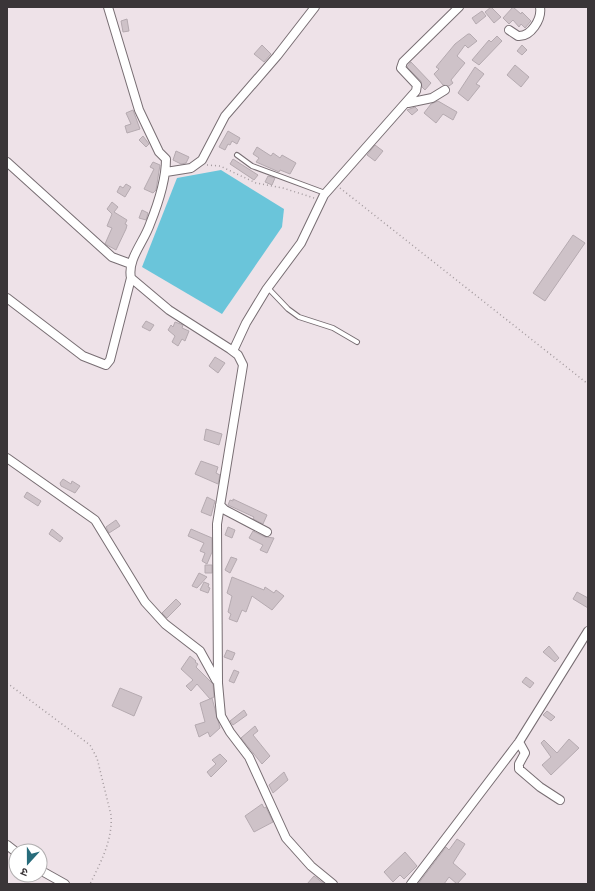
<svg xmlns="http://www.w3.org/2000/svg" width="595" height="891" viewBox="0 0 595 891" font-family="Rubik,'Noto Sans Devanagari',sans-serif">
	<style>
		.water { fill: #6ac5da }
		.building { fill: #cec2c8; stroke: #b5aab0 }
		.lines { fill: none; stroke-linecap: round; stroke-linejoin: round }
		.service-casing { stroke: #786e73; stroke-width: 6 }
		.minor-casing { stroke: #786e73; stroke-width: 10 }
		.path { stroke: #a39a9e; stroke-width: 1.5; stroke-dasharray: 1 3; stroke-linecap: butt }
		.service { stroke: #fff; stroke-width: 4 }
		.minor { stroke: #fff; stroke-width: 8 }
	</style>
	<rect width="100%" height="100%" fill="#eee2e8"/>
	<path class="water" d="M221 170 284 209 282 227 222 314 142 267 177 178Z"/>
	<path class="building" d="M491 7 501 17 494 23 485 12Z
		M513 7 521 14 522 12 531 21 525 28 521 24 519 27 513 20 509 24 503 18Z
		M482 11 486 16 476 24 472 18Z
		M127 19 129 31 123 32 121 21Z
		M468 34H470L477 41 468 48 465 45 457 56 465 63 451 80 453 83 449 86 443 85 434 74 439 69 436 67 455 44Z
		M497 36 502 41 479 65 472 60 489 40 491 42Z
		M262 45 271 54 264 62 254 54Z
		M522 45 527 50 522 55 517 51Z
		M411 62 431 83 425 90 422 87 421 81 407 67Z
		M515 65 529 77 521 87 507 75Z
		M475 67 484 74 476 84 480 86 468 101 458 93Z
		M438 101 457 112 453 120 443 114 436 123 424 113 431 104Z
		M415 107 418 110 412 115 407 110Z
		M133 110 140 129 127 133 125 126 131 124 126 113Z
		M228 131 240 138 237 144 232 141 230 145 228 144 225 150 219 147Z
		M143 136 149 144 146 147 139 140Z
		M375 145 383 151 375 161 367 155Z
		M257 147 271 156 273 153 280 158 282 155 296 163 290 174 280 170 279 172 256 162 259 158 253 154Z
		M176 151 189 157 186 163 181 164 173 160Z
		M233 159 258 175 254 180 230 164Z
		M153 162 160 165 156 190 153 193 144 189 154 169 150 167Z
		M268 176 275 178 272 185 265 182Z
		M126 184 131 187 125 197 117 192 120 186 123 188Z
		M112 202 118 207 114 212 127 220 125 224 127 225 126 229 116 250 105 244 112 228 107 226 112 214 107 209Z
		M142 210 148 213 146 220 139 218Z
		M573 235 585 243 545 301 533 293Z
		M146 321 154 325 150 331 142 327Z
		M175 322 183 325 182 328 189 331 185 341 182 339 178 346 172 342 175 336 168 330 171 325 173 327Z
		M215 357 225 363 218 373 209 366Z
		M206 429 222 434 219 445 204 440Z
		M201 461 218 467 216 473 220 475 218 484 195 474Z
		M63 479 71 484 72 481 80 486 75 493 61 486 60 483Z
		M27 492 41 501 38 506 24 497Z
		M207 497 215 501 211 516 201 512Z
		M233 499 267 515 263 524 253 519 254 517 228 505 230 500 233 501Z
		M116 520 120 526 109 533 106 527Z
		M228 527 235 530 232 538 225 535Z
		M52 529 63 538 60 542 49 534Z
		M191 529 212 538V552L207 564 202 561 205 553 200 551 204 543 188 536Z
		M253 531 265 537 274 538 267 553 260 550 263 545 249 538Z
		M231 557 237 559 230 573 225 570Z
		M205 565H212V573H205Z
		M199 573 207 577 197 588 192 586Z
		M232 577 264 590 265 587 274 593 276 590 284 596 272 610 252 596 246 612 242 610 237 622 229 619 231 614 228 612 232 596 227 593Z
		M204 582 209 584 208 587 210 588 208 593 200 590Z
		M577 592 588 598V608L573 599Z
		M176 599 181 604 167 618 162 613Z
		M549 646 559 658 555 662 543 652Z
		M227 650 235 653 232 660 224 657Z
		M190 656 196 661 195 662 198 664 196 667 213 684 214 697 210 699 197 684 191 691 186 686 193 680 181 669Z
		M234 670 239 672 234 683 229 681Z
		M526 677 534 683 530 688 522 682Z
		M120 688 142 697 134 716 112 706Z
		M212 698 220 728 210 737 208 732 199 737 195 725 205 722 200 703Z
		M244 710 247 715 233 725 230 721Z
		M547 711 555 717 551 721 543 715Z
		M255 726 258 731 253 735 270 756 262 764 241 738Z
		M569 739 579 748 551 775 542 765 551 757 541 743 544 740 557 753Z
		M220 754 227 761 211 777 207 772 216 764 212 760Z
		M284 772 288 780 273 793 269 785Z
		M262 804 264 808 266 807 273 822 254 832 245 816Z
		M457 839 465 844 453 863 466 874 457 884 449 877 444 884H418L446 847 449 850Z
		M405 852 417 866 404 879 400 875 393 882 384 872Z
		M314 876 324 884H307Z"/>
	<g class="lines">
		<defs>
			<path id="service" d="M237 155 252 166 325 193
				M268 288 288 309 299 317 333 328 357 342"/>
			<path id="minor" d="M108 7 139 110 159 152 166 159C166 181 158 204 150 224 144 242 127 259 131 278L169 310 230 349 238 355 243 365 217 524 218 683 221 716 230 732 249 757 286 838 311 866 333 884
				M509 30 518 36C531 37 542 19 540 7
				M408 103 432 98 445 90
				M7 162 112 257 131 264
				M166 172 191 168 202 160 225 116 277 56 315 7
				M7 298 83 356 106 365 110 360 131 278
				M233 351 246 323 266 290 301 243 324 195 416 91 417 85 401 68 403 62 459 7
				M7 458 95 520 145 602 165 624 200 651 216 680
				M220 505 225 510 267 532
				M519 742 525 753 519 764V769L540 787 560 800
				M7 845 16 852
				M40 870 65 884
				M411 884 519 742 588 631"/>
		</defs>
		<use href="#service" class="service-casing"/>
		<use href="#minor" class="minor-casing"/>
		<path class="path" d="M207 165 220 166 256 183 283 188 314 198
			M340 188 588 384
			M7 683 90 745 97 758 111 815C113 839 101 862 90 884"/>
		<use href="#service" class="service"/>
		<use href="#minor" class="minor"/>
	</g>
	<rect width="595" height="891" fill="none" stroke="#3a3538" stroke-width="16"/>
	<g transform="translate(28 863) rotate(201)"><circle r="19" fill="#ffffff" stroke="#b0aeaf"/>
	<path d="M0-3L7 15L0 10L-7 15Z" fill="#276c7b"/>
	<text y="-6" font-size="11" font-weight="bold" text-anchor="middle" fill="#3a3538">उ</text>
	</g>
</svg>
